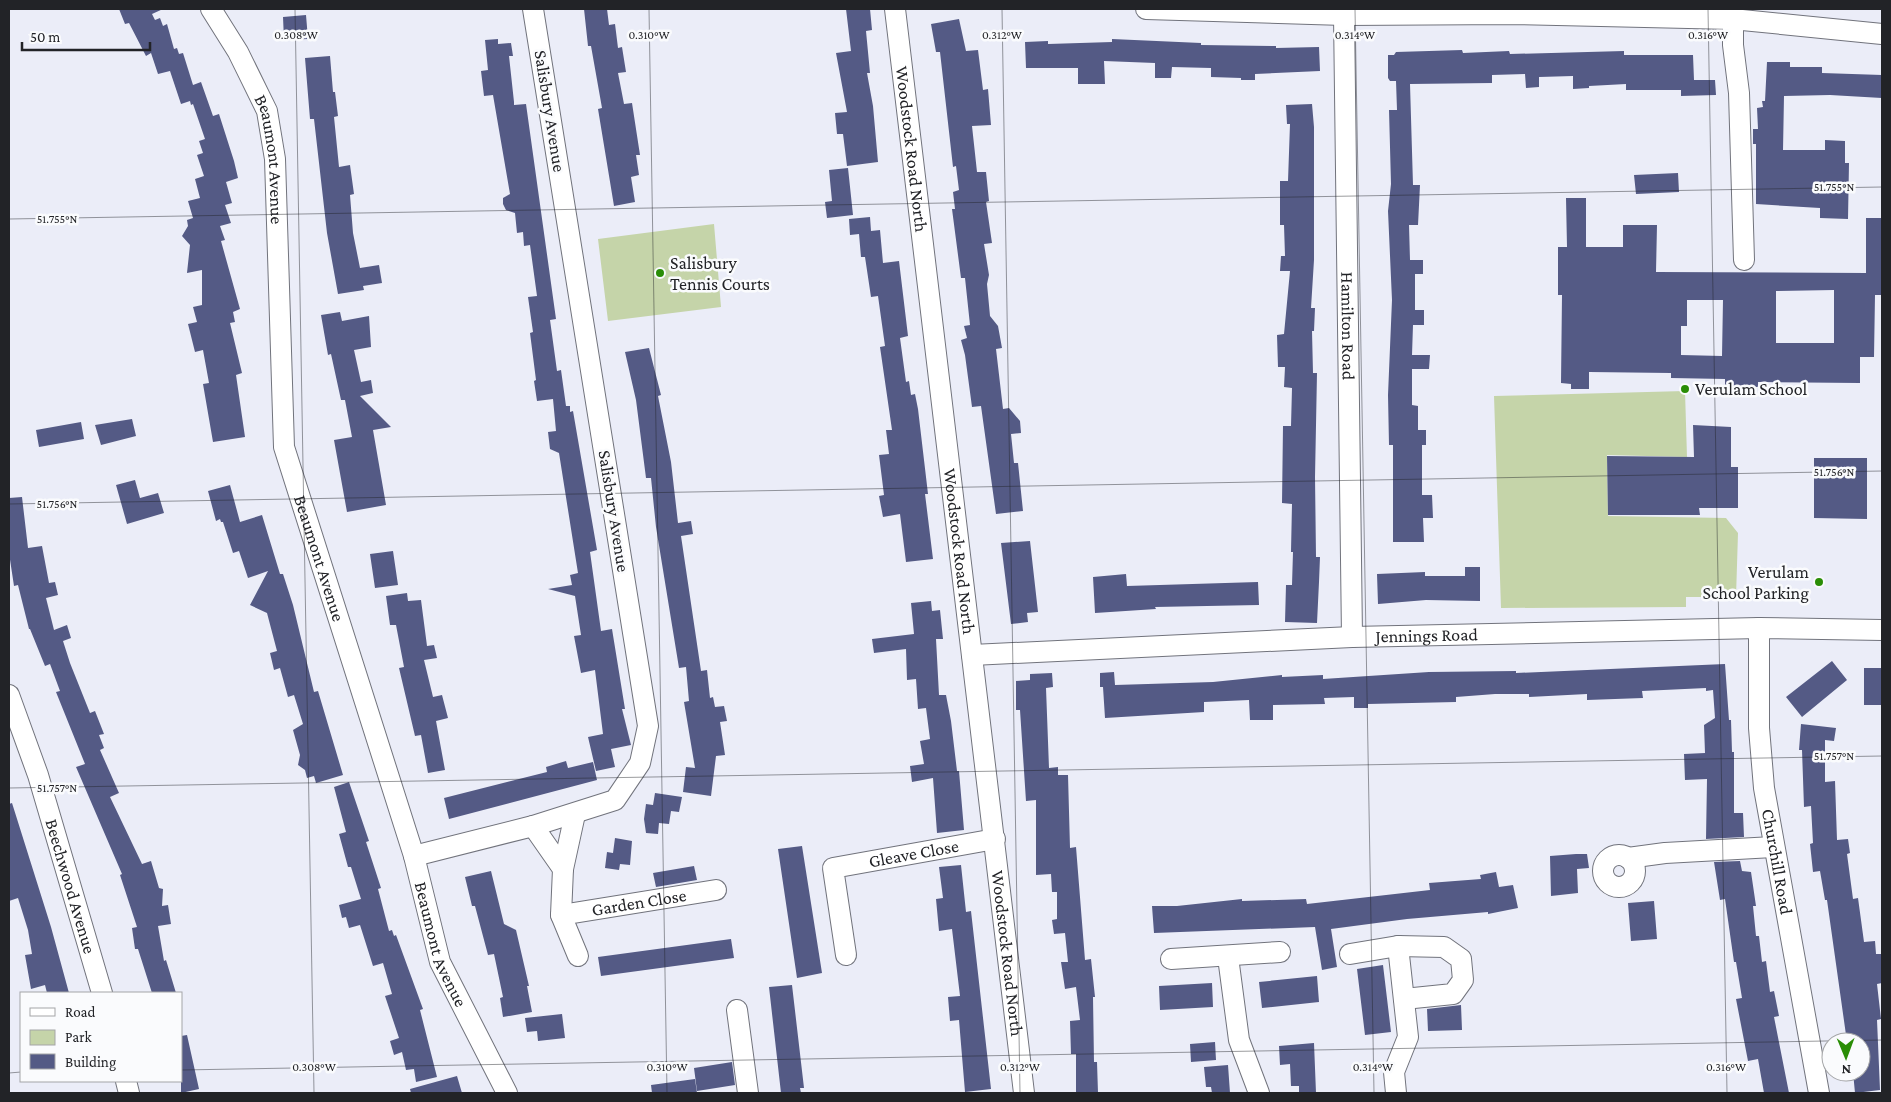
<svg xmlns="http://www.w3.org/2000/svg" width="1891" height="1102" viewBox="0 0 1891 1102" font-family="'Crimson Pro',serif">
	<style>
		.green { fill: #c5d4a9 }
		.building { fill: #545a85; fill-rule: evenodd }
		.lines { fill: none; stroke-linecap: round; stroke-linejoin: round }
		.minor-casing { stroke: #71737c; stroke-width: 22 }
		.minor { stroke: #fff; stroke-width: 20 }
		.ticks { fill: none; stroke: #222327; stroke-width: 1; stroke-opacity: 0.45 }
		.poi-dot { fill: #2a8d06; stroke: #fafbfd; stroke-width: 2 }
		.labels { text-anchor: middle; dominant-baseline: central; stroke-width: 5; stroke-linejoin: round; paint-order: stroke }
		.street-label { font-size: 18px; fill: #222327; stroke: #fafbfd }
		.poi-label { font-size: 18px; fill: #222327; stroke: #fafbfd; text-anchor: start }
		.ticks-label { font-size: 12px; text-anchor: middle; fill: #222327; stroke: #fafbfd; stroke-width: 5; stroke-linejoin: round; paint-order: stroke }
	</style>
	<rect width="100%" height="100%" fill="#ebedf8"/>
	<path class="green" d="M714 224 721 307 608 321 598 239Z
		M1685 391 1687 457 1607 455 1608 516 1726 518 1738 533 1736 597H1686V607L1501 608 1494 396Z"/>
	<path class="building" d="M119 9H163L152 14 155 20 160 18 163 26 167 24 174 49 177 48 179 54 183 53 193 85 201 82 213 116 219 114 234 161 238 178 226 182 232 203 225 205 231 223 220 226 225 240 221 241 240 309 233 312 235 322 230 323 242 373 236 375 245 437 213 442 203 384 209 383 203 350 195 352 188 324 197 322 193 307 202 305V270L187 273 190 245 182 236 188 226 187 220 193 218 188 201 200 198 195 179 204 176 197 155 203 153 199 141 205 139 193 104 191 105 190 101 181 104 170 71 158 74 151 53 146 56 129 23 125 24Z
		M584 9H607L609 25 615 24 618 48 622 47 626 72 618 73 624 104 632 103 640 155H636L639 175 631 177 635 202 614 206 598 109 602 108 591 46H588Z
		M846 9H870L872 30 866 31 870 73H867L873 106 878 162 847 166 843 134H837L835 113 847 112 836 53 851 51Z
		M306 15 308 39 284 40 283 17Z
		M959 19 966 51 978 50 983 90 988 89 991 125 972 126 977 172H986L989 201 986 202 992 243 984 244 989 275 987 284 990 316 998 326 1002 348 996 349 1003 409 1009 408 1020 421 1021 433 1011 434 1014 463H1018L1023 511 996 514 981 406 972 407 965 355 961 340 967 338 964 326 970 325 965 278H961L952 209H955L953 192 959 190 956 166 953 167 940 52H936L931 24Z
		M498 39V44L511 43 513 56H509L514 102V105L526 104 556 319 550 320 557 371 561 370 566 406H570V412L573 411 597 550 590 552 601 631 612 629 625 709H622L631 745 611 749 615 767 596 771 588 737 603 734 595 670 581 673 574 636 581 635 575 596 548 589 572 585 570 575 578 573 559 453 550 449 548 432 556 431 553 399 537 401 534 381 536 380 530 333 533 332 528 297 537 296 530 245 524 246 523 232 517 233 515 213 506 210 503 204V198L510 194 493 95 484 96 481 71 488 70 485 40Z
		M1112 39 1201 43V45L1276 46V48L1319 47 1320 71 1255 74V80H1241V78L1211 77V68L1172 67 1171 78H1155V63L1104 61 1105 84H1078V68H1026L1025 42 1048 41V44L1112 42Z
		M1462 50 1463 53 1509 51 1510 54 1624 51V55H1693L1694 80H1715L1716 95 1681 96V90H1626V84L1589 86V88L1573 89V76L1539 77V87L1526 88 1525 74 1492 75V83L1410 84 1413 185H1420L1418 225H1409L1410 260H1423V274H1415V310H1424V325H1413L1412 355H1430L1429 369H1412V405L1418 406V430H1426V445H1422V495H1432L1433 518H1423L1424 542H1393V445H1389L1388 395 1392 300 1388 211 1391 184 1389 110H1397L1396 81H1390L1388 78V55H1394L1396 52Z
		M330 56 333 92H335L338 116 334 117 339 167 350 165 354 194 350 195 353 233 360 268 379 265 382 283 363 286 364 290 338 294 327 233 314 119H310L305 58Z
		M1767 62H1790V67H1822V73L1882 75V98L1830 95 1784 96 1783 150H1825V140L1845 141V163H1849L1848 219 1820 218V208L1756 204V144H1753V129H1758L1757 108 1763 107 1762 101H1765Z
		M1312 104 1314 127V260L1311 308H1315L1314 331H1312L1313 373H1317L1315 477 1316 557H1320L1319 582 1317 623 1285 622 1286 585H1292L1293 552H1291L1292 504 1282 503 1283 426H1291L1292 388 1284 387 1285 367H1278L1277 335 1284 334 1290 271H1280L1281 256H1285L1284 225H1280V181H1288L1290 124H1287L1286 105Z
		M848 168 853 215 827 218 825 202 832 201 829 170Z
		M1678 173 1679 192 1636 194 1634 175Z
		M1566 198H1586V247H1623V225H1657L1656 272 1866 273V218H1882V295H1875L1874 357H1860V383L1758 382V387H1725V379L1671 378V373L1589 372V389H1571V384L1561 383 1562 295H1558V247H1567ZM1834 290V343H1776V291ZM1687 300H1723L1722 356 1681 355V326H1687Z
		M870 217 871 231 880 230 883 263 899 261 908 336 900 338 906 382 909 381 911 395 915 394 918 409 928 494H925L933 559 906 562 900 514 883 517 879 496 884 495 879 455 889 454 886 430H892L880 347 885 346 878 296 871 297 865 257H861L859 234 850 235 849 219Z
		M340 312 342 321 369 316 371 347 354 350 361 382 371 380 373 393 360 396 391 427 373 430 386 505 347 512 334 440 352 437 345 400H341L331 354 328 355 321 315Z
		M649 348 661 395 658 396 671 462 678 523 691 521 693 534 681 536 701 671 707 670 710 698 713 697 715 707 724 706 727 721 720 722 725 755 716 756 711 796 683 792 686 767 695 768 684 702 689 701 686 667 679 668 656 527 651 478H646L636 400 625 352Z
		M132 419 136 436 101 445 95 425Z
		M81 422 84 439 39 447 36 430Z
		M1693 425 1731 427V467H1738V508H1699L1700 515H1608L1607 456 1694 457Z
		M1814 458H1867V519L1814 518Z
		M135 480 140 498 158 493 164 513 127 524 116 485Z
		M230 485 240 522 262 515 280 574H283L293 605 314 692 318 691 343 775 316 783 314 776 307 778 305 770 298 765 300 755 293 730 303 724 294 695 288 697 280 668 274 670 270 653 277 651 267 613 250 605 268 571 248 578 239 551 233 553 223 522H221L220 519 216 521 208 491Z
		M22 497 28 548 42 546 49 583 55 582 58 595 46 598 54 630 67 625 71 638 63 641 70 663 90 713 95 711 104 734 99 735 104 748 100 750 119 793 110 797 142 864 151 861 159 888 163 889 162 906 168 905 171 924 158 926 164 961 166 960 176 993H152L138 949H135L132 928 137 927 120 875 122 874 76 767 85 764 56 692 60 691 50 664 45 666 30 629H29L18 585 14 586 9 553V498Z
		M1030 541 1038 612 1027 613 1028 622 1011 624 1001 543Z
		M393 551 398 585 375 588 370 554Z
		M1465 567H1480V601L1426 600 1378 604 1377 574 1425 572V576H1465Z
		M1126 574 1127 586 1258 582 1259 605 1155 607 1156 609 1095 613 1093 577Z
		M407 593 408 601 421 600 427 646 434 645 437 658 424 660 433 697 442 695 448 718 436 721 445 770 428 773 421 735 415 736 399 668 404 667 396 625H390L386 596Z
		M931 601 932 611 940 610 943 639H936L939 695H946L951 721 957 771H959L964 830 937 833 933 778 912 782 910 766 924 764 920 741 930 739 926 708 918 709 916 679 907 680 906 649 874 653 872 639 914 634 911 603Z
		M1832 661 1847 680 1802 717 1786 697Z
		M1725 664 1729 720H1731L1732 752H1734V813H1743L1744 837 1706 839 1707 779 1685 780 1684 754 1705 753 1704 725 1715 718 1713 690 1706 691V688L1642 691 1643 698 1587 700V694L1529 697V694H1495L1456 697V702L1368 704V708H1354V697L1324 698 1325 704 1273 705V720H1250L1249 700 1204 702V712L1105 718 1103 687H1100V673L1114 672 1115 685 1213 682 1282 675V677L1323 675V679L1429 672 1516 671V673Z
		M1864 668H1882V705H1864Z
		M1052 673 1053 687 1046 688 1049 768 1058 767V775H1068L1070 848 1076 847 1085 960 1091 959 1095 997H1093L1094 1062H1097L1098 1093H1076V1054H1071L1070 1021 1080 1020 1076 987 1065 989 1061 962H1068L1065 933 1054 934 1052 920 1057 919V892H1052L1051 874 1036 875V800L1026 801 1020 710H1016V681L1030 680V674Z
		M1801 724 1836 728 1834 741 1825 740V782L1835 781 1837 840 1848 839 1850 853 1847 854 1853 899 1858 898 1864 942 1875 941 1876 954H1881L1882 983 1877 984 1881 1019 1877 1020 1880 1090 1855 1093 1853 1072H1861V1042H1847L1827 900H1825L1820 871 1813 872 1810 844 1813 843 1811 806 1804 807 1802 750H1799Z
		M566 761 568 768 593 762 597 780 449 819 444 798 547 772 546 767Z
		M349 782 369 841 366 842 381 888 378 889 389 931 392 930 394 936 396 935 423 1009 420 1010 437 1077 416 1082 414 1069 406 1070 402 1052 394 1055 390 1041 399 1038 385 996 392 994 383 963 373 966 360 925 349 928 346 917 342 918 339 905 361 899 351 867H348L339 834 346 832 334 787Z
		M655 793 682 797 679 812 671 811 669 824 659 823 658 834 646 833 644 819 646 804 653 805Z
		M12 803 51 927 69 993H47L45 985 31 989 25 955 32 954 28 930 18 898 9 901V804Z
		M615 838 632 841 630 865 620 864 619 870 605 868 607 852 613 853Z
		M802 846 822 973 797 978 778 849Z
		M1576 854H1587L1589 868 1577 869 1578 893 1551 896 1550 856Z
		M1740 861 1742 871 1751 872 1756 906H1753L1756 936H1759L1762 962 1766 961 1770 992 1774 991 1779 1016 1774 1017 1789 1093H1764L1758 1059 1748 1061 1736 999 1742 998 1736 962H1734L1725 899 1720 900 1714 862Z
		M961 865 966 912 971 911 991 1089 965 1092 959 1020 950 1021 948 997 960 996 952 929 939 931 936 899 943 898 939 867Z
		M694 866 697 880 656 887 653 873Z
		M491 871 504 924 516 930 529 986H527L532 1012 503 1017 500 998 503 997 494 954 488 955 475 906H472L465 877Z
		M1496 872 1499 887 1513 885 1518 908 1488 914V912L1407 919 1331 929 1337 967 1322 970 1315 927 1154 933 1152 906H1177L1242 899V901L1306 899 1307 904 1430 890 1429 883 1481 879 1480 875Z
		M1654 901 1657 939 1631 941 1628 903Z
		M731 939 734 958 601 976 598 957Z
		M1383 965 1391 1032 1365 1035 1357 969Z
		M1317 976 1319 1002 1262 1008 1259 982Z
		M1212 983 1213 1007 1160 1010 1159 986Z
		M792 985 804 1088H800L801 1093H781L769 987Z
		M1461 1005 1462 1030 1428 1031 1427 1009Z
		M562 1014 565 1038 538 1041 537 1031 527 1032 525 1018Z
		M187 1035 199 1089 181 1093V1036Z
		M1215 1042 1216 1060 1191 1062 1190 1044Z
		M1314 1043 1316 1093H1299V1086H1291L1290 1064 1280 1065 1279 1046Z
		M732 1062 735 1085 697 1091 694 1068Z
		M1228 1065 1230 1093H1212L1211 1087H1206L1204 1067Z
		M457 1076 462 1093H411L410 1089Z
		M695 1079 697 1093H652L651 1085Z"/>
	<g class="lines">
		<defs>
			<g id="minor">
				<path id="s1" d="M211 9 238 52 267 111 275 159 284 447 414 856 440 962 507 1093"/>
				<path id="s2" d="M895 9 1024 1093"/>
				<path d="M1146 9 1344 15 1514 14 1732 19 1882 34"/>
				<path d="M1733 9V45L1739 93 1744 260"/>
				<path id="s3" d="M1344 15 1352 637"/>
				<path id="s4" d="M1759 628V728L1764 788 1819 1093"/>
				<path id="s5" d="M972 655 1352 637 1759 628 1882 630"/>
				<path id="s6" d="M9 695 38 775 102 993"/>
				<path d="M533 826 563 869 561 915 578 956"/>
				<circle cx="1619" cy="871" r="16"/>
				<path d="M414 856 533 826 615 800 640 763 648 726 533 9"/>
				<path d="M1628 858 1665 853 1773 847"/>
				<path d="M563 869 575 814"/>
				<path id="s7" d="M561 915 716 890"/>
				<path d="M1350 954 1398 946 1444 947 1461 959 1463 980 1453 994 1404 999"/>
				<path id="s8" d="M846 955 833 868 995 839"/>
				<path d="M1228 957 1239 1040 1259 1093"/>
				<path d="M1171 959 1280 952"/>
				<path d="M737 1010 748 1093"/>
				<path d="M126 1081 129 1093"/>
				<path d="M1396 1093 1394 1072 1408 1037 1398 946"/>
			</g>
		</defs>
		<use href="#minor" class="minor-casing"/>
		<use href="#minor" class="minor"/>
	</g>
	<path class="ticks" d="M295 9 314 1093M649 9 667 1093M1002 9 1020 1093M1355 9 1374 1093M1708 9 1727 1093M9 219 1882 187M9 504 1882 471M9 788 1882 756M181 1070 1882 1040M9 1073 21 1072"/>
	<g class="poi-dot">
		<circle cx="660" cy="273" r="5"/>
		<circle cx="1685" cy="389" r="5"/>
		<circle cx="1819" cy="582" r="5"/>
	</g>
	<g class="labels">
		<g class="street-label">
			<text transform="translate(550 111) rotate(81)">Salisbury Avenue</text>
			<text stroke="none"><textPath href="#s2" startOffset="141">Woodstock Road North</textPath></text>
			<text stroke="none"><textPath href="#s1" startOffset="165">Beaumont Avenue</textPath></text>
			<text stroke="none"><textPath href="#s3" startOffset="311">Hamilton Road</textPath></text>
			<text transform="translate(614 511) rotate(81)">Salisbury Avenue</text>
			<text stroke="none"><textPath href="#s2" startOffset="546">Woodstock Road North</textPath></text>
			<text stroke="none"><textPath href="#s1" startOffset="570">Beaumont Avenue</textPath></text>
			<text stroke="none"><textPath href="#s5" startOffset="455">Jennings Road</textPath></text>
			<text stroke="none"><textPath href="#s8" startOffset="170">Gleave Close</textPath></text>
			<text stroke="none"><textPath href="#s4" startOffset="235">Churchill Road</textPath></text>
			<text stroke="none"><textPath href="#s6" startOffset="201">Beechwood Avenue</textPath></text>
			<text stroke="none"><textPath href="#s7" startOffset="79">Garden Close</textPath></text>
			<text stroke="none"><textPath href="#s1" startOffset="975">Beaumont Avenue</textPath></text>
			<text stroke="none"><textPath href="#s2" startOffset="951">Woodstock Road North</textPath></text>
		</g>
		<g class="poi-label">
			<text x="670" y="263">Salisbury<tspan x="670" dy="21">Tennis Courts</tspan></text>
			<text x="1695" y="389">Verulam School</text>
			<text x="1809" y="572" text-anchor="end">Verulam<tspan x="1809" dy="21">School Parking</tspan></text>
		</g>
	</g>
	<g class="ticks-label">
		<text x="296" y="39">0.308°W</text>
		<text x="649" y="39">0.310°W</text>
		<text x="1002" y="39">0.312°W</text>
		<text x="1355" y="39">0.314°W</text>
		<text x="1708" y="39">0.316°W</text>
		<text x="1834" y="191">51.755°N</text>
		<text x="57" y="223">51.755°N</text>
		<text x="1834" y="476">51.756°N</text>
		<text x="57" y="508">51.756°N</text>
		<text x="1834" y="760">51.757°N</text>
		<text x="57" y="792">51.757°N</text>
		<text x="314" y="1071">0.308°W</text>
		<text x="667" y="1071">0.310°W</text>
		<text x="1020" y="1071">0.312°W</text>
		<text x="1373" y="1071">0.314°W</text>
		<text x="1726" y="1071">0.316°W</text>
	</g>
	<rect width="1891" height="1102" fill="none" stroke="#222327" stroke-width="20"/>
	<rect x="20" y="992" width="162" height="90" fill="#fafbfd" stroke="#a4a5a7"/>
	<rect x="30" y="1008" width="25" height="8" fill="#ffffff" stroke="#a4a5a7"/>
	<text x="65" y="1017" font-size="15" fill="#222327">Road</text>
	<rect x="30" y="1030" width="25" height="15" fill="#c5d4a9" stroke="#a4a5a7"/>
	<text x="65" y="1042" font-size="15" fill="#222327">Park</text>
	<rect x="30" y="1054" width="25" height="15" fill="#545a85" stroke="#a4a5a7"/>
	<text x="65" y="1067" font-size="15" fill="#222327">Building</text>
	<g transform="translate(1846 1057) rotate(179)"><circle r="24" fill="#fafbfd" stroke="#a4a5a7"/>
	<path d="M0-4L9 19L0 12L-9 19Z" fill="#2a8d06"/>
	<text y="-8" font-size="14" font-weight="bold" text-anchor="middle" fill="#222327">N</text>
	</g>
	<path d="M22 42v8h128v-8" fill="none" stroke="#222327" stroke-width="2.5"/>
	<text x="30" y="42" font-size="15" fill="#222327" stroke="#fafbfd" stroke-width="4" paint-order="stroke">50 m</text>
</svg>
